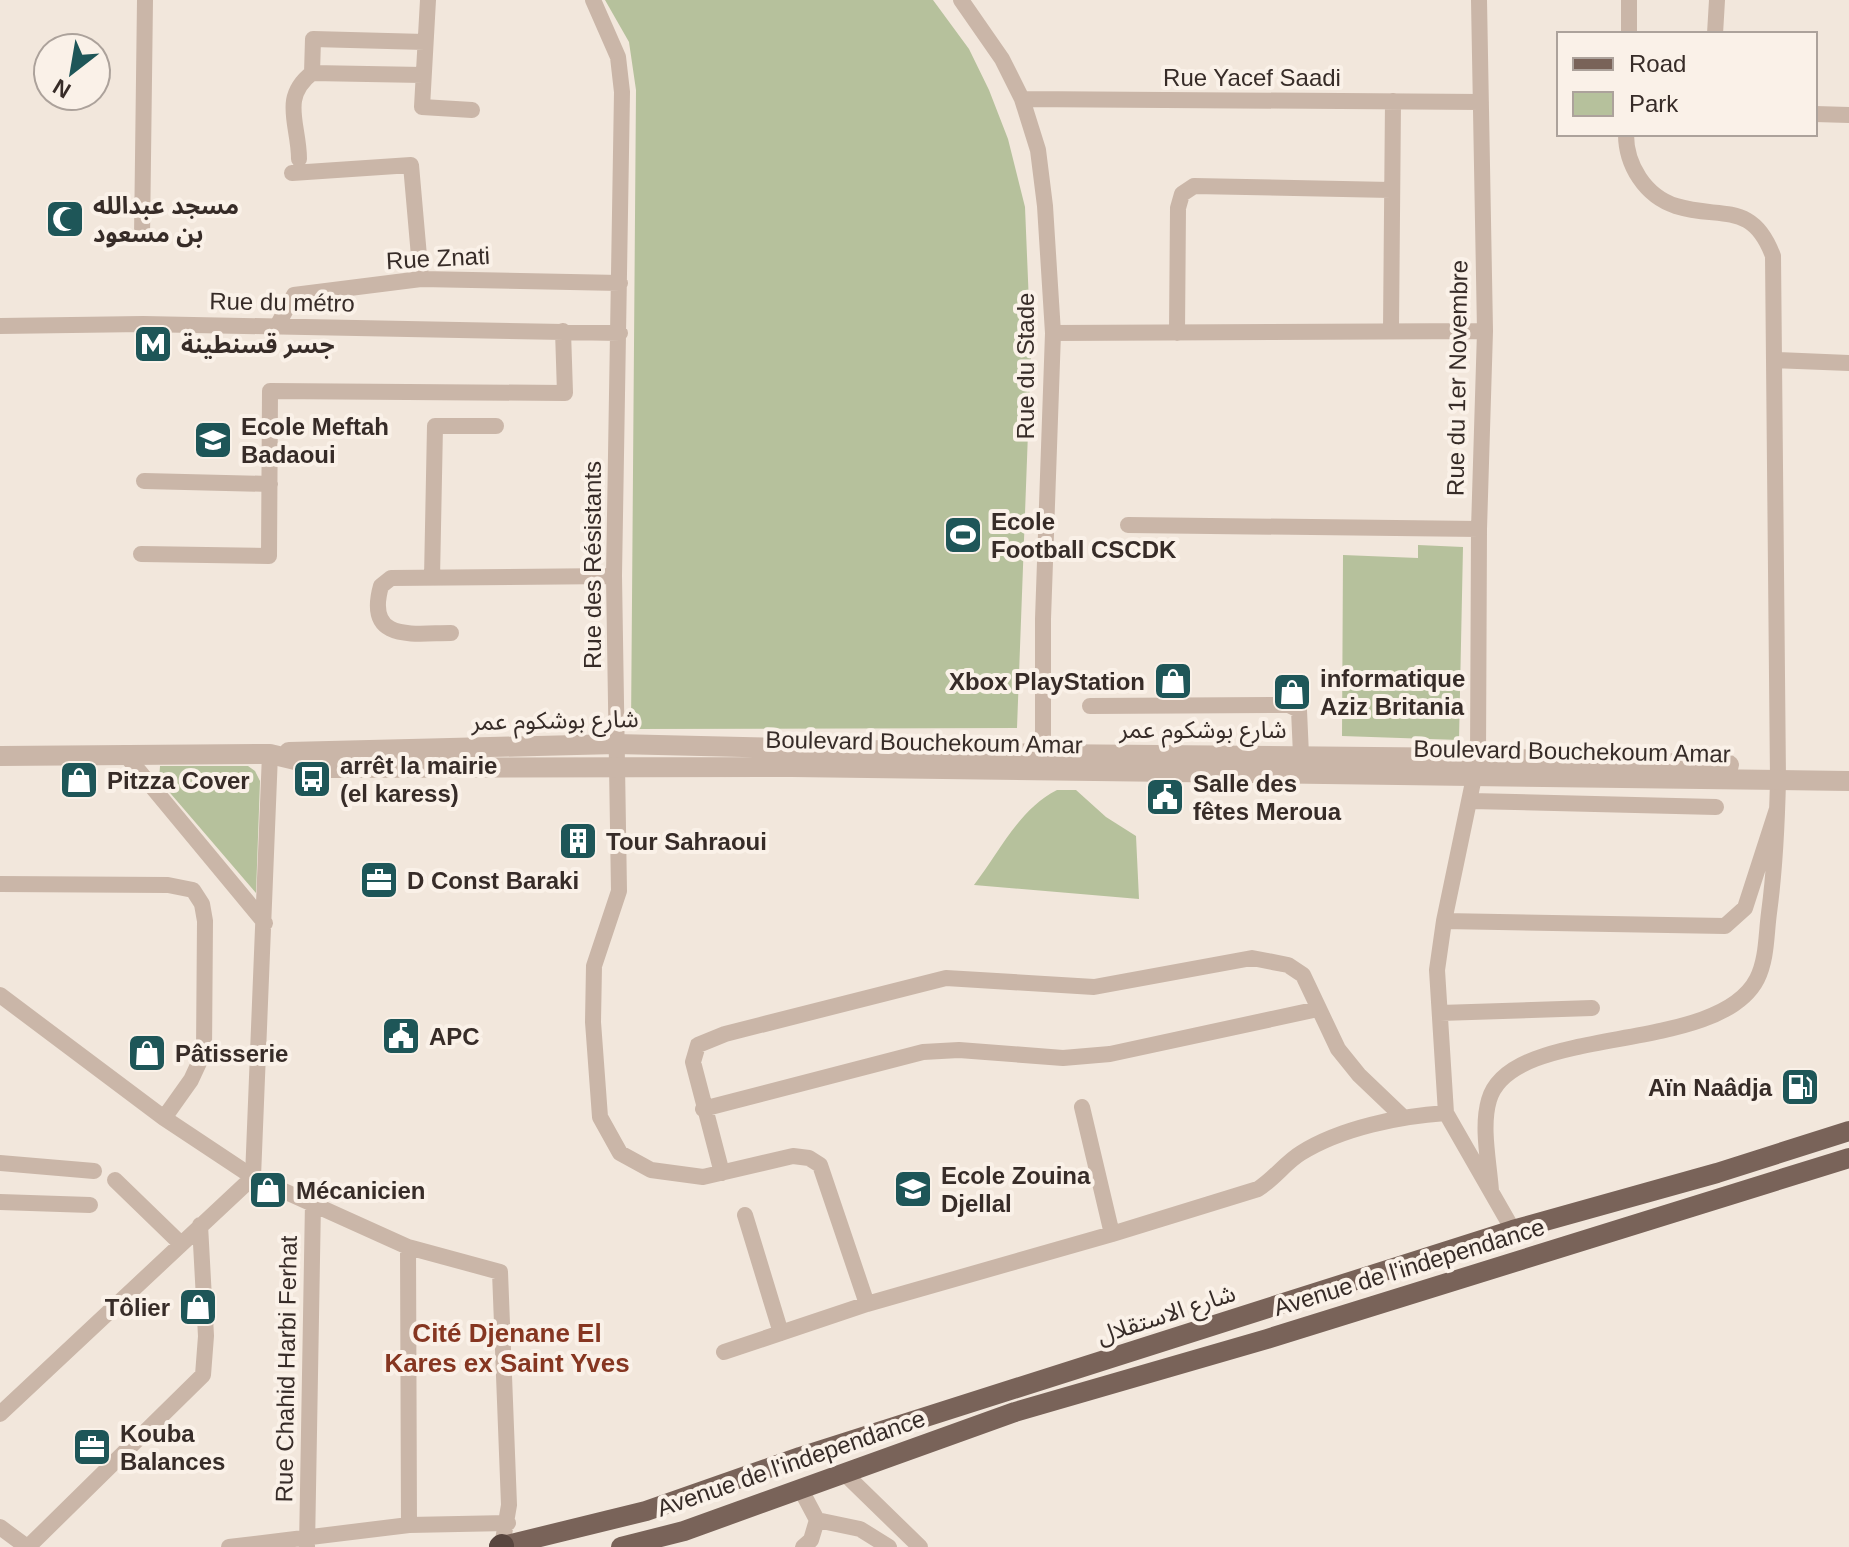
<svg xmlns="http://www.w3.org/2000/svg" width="1849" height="1547" viewBox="0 0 1849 1547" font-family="Helvetica,'Noto Sans Arabic',sans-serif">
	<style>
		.green { fill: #b6c19c }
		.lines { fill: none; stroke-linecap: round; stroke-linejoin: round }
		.minor { stroke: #cab6a8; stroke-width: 16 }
		.tertiary { stroke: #cab6a8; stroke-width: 20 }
		.primary { stroke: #796359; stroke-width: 20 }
		.motorway { stroke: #58463f; stroke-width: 24 }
		.labels { text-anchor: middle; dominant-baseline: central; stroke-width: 8; stroke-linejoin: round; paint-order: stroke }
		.street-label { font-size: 24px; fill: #372c28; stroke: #faf1e8 }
		.poi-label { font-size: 24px; font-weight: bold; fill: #372c28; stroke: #faf1e8; text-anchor: start }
		.neighbourhood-label { font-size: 26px; font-weight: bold; fill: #863621; stroke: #faf1e8 }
	</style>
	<rect width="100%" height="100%" fill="#f2e7dc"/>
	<path class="green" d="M605 0H933L969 49 989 90 1008 139 1025 207 1031 352 1017 728 631 729 636 90 629 42Z
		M1418 545 1463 547 1459 740 1342 736 1343 555 1418 558Z
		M160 766H248L255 771 260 781 256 893 159 780Z
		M1057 790H1076L1106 817 1136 836 1139 899 974 885C999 853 1019 809 1057 790Z"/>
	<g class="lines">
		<path class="minor" d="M428 0 422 107 472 110
			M593 0 618 57 622 92 614 576 619 891 594 966 593 1022 600 1117 620 1153 651 1170 703 1177 793 1156 809 1158 820 1165 867 1304
			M961 0 1002 59 1022 99 1038 150 1045 206 1053 333 1043 619V765
			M1479 0 1485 331 1479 529 1478 758 1444 921 1725 926 1745 908 1777 809
			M1629 34V0
			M1715 34 1717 0
			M312 73 313 39 425 42
			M1022 99 1481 102
			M1815 114 1849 115
			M299 159C299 124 280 98 312 73L423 75
			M292 173 411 165 421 279
			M142 237 145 0
			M0 326 143 324 620 333
			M277 326 294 295 421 279 620 283
			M1391 329 1393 101
			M1053 333 1485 331
			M1177 333 1178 208 1182 194 1194 186 1391 190
			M1775 360 1849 363
			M144 481 270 484
			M1128 525 1479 529
			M141 554 269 556 270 391 565 393 563 331
			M432 578 435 426H496
			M451 633C413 633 365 643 381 586L391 578 614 576
			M1090 706 1289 705 1299 710 1301 755
			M124 753 265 923
			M1471 801 1716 807
			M0 884 168 885 193 890 202 904 205 921 204 1052 191 1080 164 1118
			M1444 921 1437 970 1446 1113 1513 1230
			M0 995 164 1118 253 1177 408 1247 500 1272 509 1505 502 1546
			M1440 1013 1592 1008
			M703 1109 923 1052 959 1050 1063 1058 1110 1054 1318 1009
			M0 1163 94 1171
			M722 1173 693 1062 698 1045 725 1034 946 978 1094 987 1252 958 1288 965 1303 975 1338 1049 1359 1075 1404 1118
			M115 1180 180 1243
			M1491 1191C1489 1162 1481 1127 1489 1100 1511 1022 1717 1057 1757 979 1767 959 1766 935 1769 913 1775 868 1777 825 1778 780L1773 256C1752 200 1721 220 1676 206 1645 196 1626 165 1626 134
			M0 1202 90 1205
			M745 1215 781 1333
			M1112 1234 1258 1189C1274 1179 1286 1162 1301 1153 1341 1128 1400 1116 1446 1113
			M408 1247 409 1525
			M724 1352 867 1304 1112 1234 1082 1107
			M0 1414 253 1177 270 754
			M844 1473 920 1547
			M800 1488 817 1520 811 1540 803 1547
			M817 1520 860 1529 889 1547
			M0 1527 27 1547
			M28 1547 203 1375 206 1336 200 1225
			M229 1547 409 1525 508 1523
			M307 1547 313 1202"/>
		<path class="tertiary" d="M289 752 616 744 1043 754 1478 758 1729 765
			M0 756 270 754 329 768 792 767 1849 781"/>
		<path class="primary" d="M499 1547 646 1511 800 1457 1513 1230 1717 1173 1849 1131
			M621 1547 684 1531 1015 1412 1267 1339 1849 1158"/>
		<path class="motorway" d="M501 1547 502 1546"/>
	</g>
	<defs>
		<symbol id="mosque-square" viewBox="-11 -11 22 22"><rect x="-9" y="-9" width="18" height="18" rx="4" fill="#1e5658" stroke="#faf1e8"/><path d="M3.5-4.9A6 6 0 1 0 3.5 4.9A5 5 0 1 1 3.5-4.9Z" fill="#fff"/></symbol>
		<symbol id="metro-square" viewBox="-11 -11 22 22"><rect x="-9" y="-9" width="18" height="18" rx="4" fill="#1e5658" stroke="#faf1e8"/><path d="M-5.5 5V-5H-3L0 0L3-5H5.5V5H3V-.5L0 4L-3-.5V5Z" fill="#fff"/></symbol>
		<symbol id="school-square" viewBox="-11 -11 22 22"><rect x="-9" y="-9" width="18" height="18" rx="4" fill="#1e5658" stroke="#faf1e8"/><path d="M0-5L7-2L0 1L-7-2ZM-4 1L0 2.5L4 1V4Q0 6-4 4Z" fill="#fff"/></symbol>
		<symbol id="stadium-square" viewBox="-11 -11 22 22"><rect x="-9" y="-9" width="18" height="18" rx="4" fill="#1e5658" stroke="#faf1e8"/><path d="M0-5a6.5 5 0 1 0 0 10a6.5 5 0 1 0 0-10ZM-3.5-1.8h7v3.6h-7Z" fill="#fff"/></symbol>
		<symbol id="shop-square" viewBox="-11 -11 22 22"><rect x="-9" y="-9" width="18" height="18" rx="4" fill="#1e5658" stroke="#faf1e8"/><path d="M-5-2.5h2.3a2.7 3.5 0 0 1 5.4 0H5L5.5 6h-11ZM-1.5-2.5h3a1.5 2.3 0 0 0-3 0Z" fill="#fff"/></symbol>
		<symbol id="bus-square" viewBox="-11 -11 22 22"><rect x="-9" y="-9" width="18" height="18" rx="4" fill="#1e5658" stroke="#faf1e8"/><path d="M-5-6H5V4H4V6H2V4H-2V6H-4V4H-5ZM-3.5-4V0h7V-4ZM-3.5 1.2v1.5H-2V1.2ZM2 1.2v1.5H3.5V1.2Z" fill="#fff"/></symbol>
		<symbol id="civic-square" viewBox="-11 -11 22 22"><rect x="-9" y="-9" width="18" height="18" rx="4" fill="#1e5658" stroke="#faf1e8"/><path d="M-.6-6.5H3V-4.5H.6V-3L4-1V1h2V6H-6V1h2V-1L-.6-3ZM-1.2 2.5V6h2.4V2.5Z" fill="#fff"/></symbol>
		<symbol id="building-square" viewBox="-11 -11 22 22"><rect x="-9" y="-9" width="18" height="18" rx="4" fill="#1e5658" stroke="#faf1e8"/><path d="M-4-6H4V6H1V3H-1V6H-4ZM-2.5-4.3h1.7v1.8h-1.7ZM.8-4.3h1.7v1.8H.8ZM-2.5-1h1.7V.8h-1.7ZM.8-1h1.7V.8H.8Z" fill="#fff"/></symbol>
		<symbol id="office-square" viewBox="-11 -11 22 22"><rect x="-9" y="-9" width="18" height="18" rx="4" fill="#1e5658" stroke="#faf1e8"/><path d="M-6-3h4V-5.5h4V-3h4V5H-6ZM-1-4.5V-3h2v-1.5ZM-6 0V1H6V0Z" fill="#fff"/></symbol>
		<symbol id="fuel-square" viewBox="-11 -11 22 22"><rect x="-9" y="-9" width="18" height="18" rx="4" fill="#1e5658" stroke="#faf1e8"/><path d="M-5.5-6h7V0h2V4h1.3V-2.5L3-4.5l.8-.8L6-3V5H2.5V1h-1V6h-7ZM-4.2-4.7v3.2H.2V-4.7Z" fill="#fff"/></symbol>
	</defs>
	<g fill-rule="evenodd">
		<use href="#mosque-square" x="43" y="197" width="44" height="44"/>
		<use href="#metro-square" x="131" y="322" width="44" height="44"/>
		<use href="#school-square" x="191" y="418" width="44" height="44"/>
		<use href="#stadium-square" x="941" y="513" width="44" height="44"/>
		<use href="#shop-square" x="1151" y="659" width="44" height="44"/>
		<use href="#shop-square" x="1270" y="670" width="44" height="44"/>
		<use href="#bus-square" x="290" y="757" width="44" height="44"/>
		<use href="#shop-square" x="57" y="758" width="44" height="44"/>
		<use href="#civic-square" x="1143" y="775" width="44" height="44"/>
		<use href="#building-square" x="556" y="819" width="44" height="44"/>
		<use href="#office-square" x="357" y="858" width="44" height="44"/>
		<use href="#civic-square" x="379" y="1014" width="44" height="44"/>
		<use href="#shop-square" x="125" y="1031" width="44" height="44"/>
		<use href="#fuel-square" x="1778" y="1065" width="44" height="44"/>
		<use href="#school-square" x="891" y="1167" width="44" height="44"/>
		<use href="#shop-square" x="246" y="1168" width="44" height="44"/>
		<use href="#shop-square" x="176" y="1285" width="44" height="44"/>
		<use href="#office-square" x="70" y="1425" width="44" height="44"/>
	</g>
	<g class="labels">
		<g class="street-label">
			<text x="1252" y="77">Rue Yacef Saadi</text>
			<text transform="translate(438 258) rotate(-3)">Rue Znati</text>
			<text transform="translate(282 302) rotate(1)">Rue du métro</text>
			<text transform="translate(1025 366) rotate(-90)">Rue du Stade</text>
			<text transform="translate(1457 378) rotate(-89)">Rue du 1er Novembre</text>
			<text transform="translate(592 565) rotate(-90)">Rue des Résistants</text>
			<text transform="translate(555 720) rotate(-1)">شارع بوشكوم عمر</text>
			<text x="1203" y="729">شارع بوشكوم عمر</text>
			<text transform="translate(924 742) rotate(1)">Boulevard Bouchekoum Amar</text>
			<text transform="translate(1572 751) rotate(1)">Boulevard Bouchekoum Amar</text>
			<text transform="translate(1409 1267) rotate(-17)">Avenue de l'independance</text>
			<text transform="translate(1166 1314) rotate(-18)">شارع الاستقلال</text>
			<text transform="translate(286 1369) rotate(-89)">Rue Chahid Harbi Ferhat</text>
			<text transform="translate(791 1463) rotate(-19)">Avenue de l'independance</text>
		</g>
		<g class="poi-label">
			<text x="93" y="205">مسجد عبدالله<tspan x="93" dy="28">بن مسعود</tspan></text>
			<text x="181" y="344">جسر قسنطينة</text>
			<text x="241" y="426">Ecole Meftah<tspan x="241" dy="28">Badaoui</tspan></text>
			<text x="991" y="521">Ecole<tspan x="991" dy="28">Football CSCDK</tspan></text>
			<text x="1320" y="678">informatique<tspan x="1320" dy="28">Aziz Britania</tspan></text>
			<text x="1145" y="681" text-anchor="end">Xbox PlayStation</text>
			<text x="340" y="765">arrêt la mairie<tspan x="340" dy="28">(el karess)</tspan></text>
			<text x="107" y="780">Pitzza Cover</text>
			<text x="1193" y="783">Salle des<tspan x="1193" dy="28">fêtes Meroua</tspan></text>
			<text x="606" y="841">Tour Sahraoui</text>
			<text x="407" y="880">D Const Baraki</text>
			<text x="429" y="1036">APC</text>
			<text x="175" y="1053">Pâtisserie</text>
			<text x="1772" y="1087" text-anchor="end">Aïn Naâdja</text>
			<text x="941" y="1175">Ecole Zouina<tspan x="941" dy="28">Djellal</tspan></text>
			<text x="296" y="1190">Mécanicien</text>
			<text x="170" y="1307" text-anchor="end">Tôlier</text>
			<text x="120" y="1433">Kouba<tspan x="120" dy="28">Balances</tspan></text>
		</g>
		<g class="neighbourhood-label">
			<text x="507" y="1333">Cité Djenane El<tspan x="507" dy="30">Kares ex Saint Yves</tspan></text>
		</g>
	</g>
	<rect x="1557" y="32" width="260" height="104" fill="#faf1e8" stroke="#aca29b" stroke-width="2"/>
	<rect x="1573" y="58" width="40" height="12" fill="#796359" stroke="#aca29b" stroke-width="2"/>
	<text x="1629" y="72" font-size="24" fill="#372c28">Road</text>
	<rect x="1573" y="92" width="40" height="24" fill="#b6c19c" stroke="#aca29b" stroke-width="2"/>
	<text x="1629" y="112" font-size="24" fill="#372c28">Park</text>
	<g transform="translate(72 72) rotate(211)"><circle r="38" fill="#faf1e8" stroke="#aca29b" stroke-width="2"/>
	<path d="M0-6L14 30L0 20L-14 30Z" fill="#1e5658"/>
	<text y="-12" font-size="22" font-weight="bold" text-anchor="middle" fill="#372c28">N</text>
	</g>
</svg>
